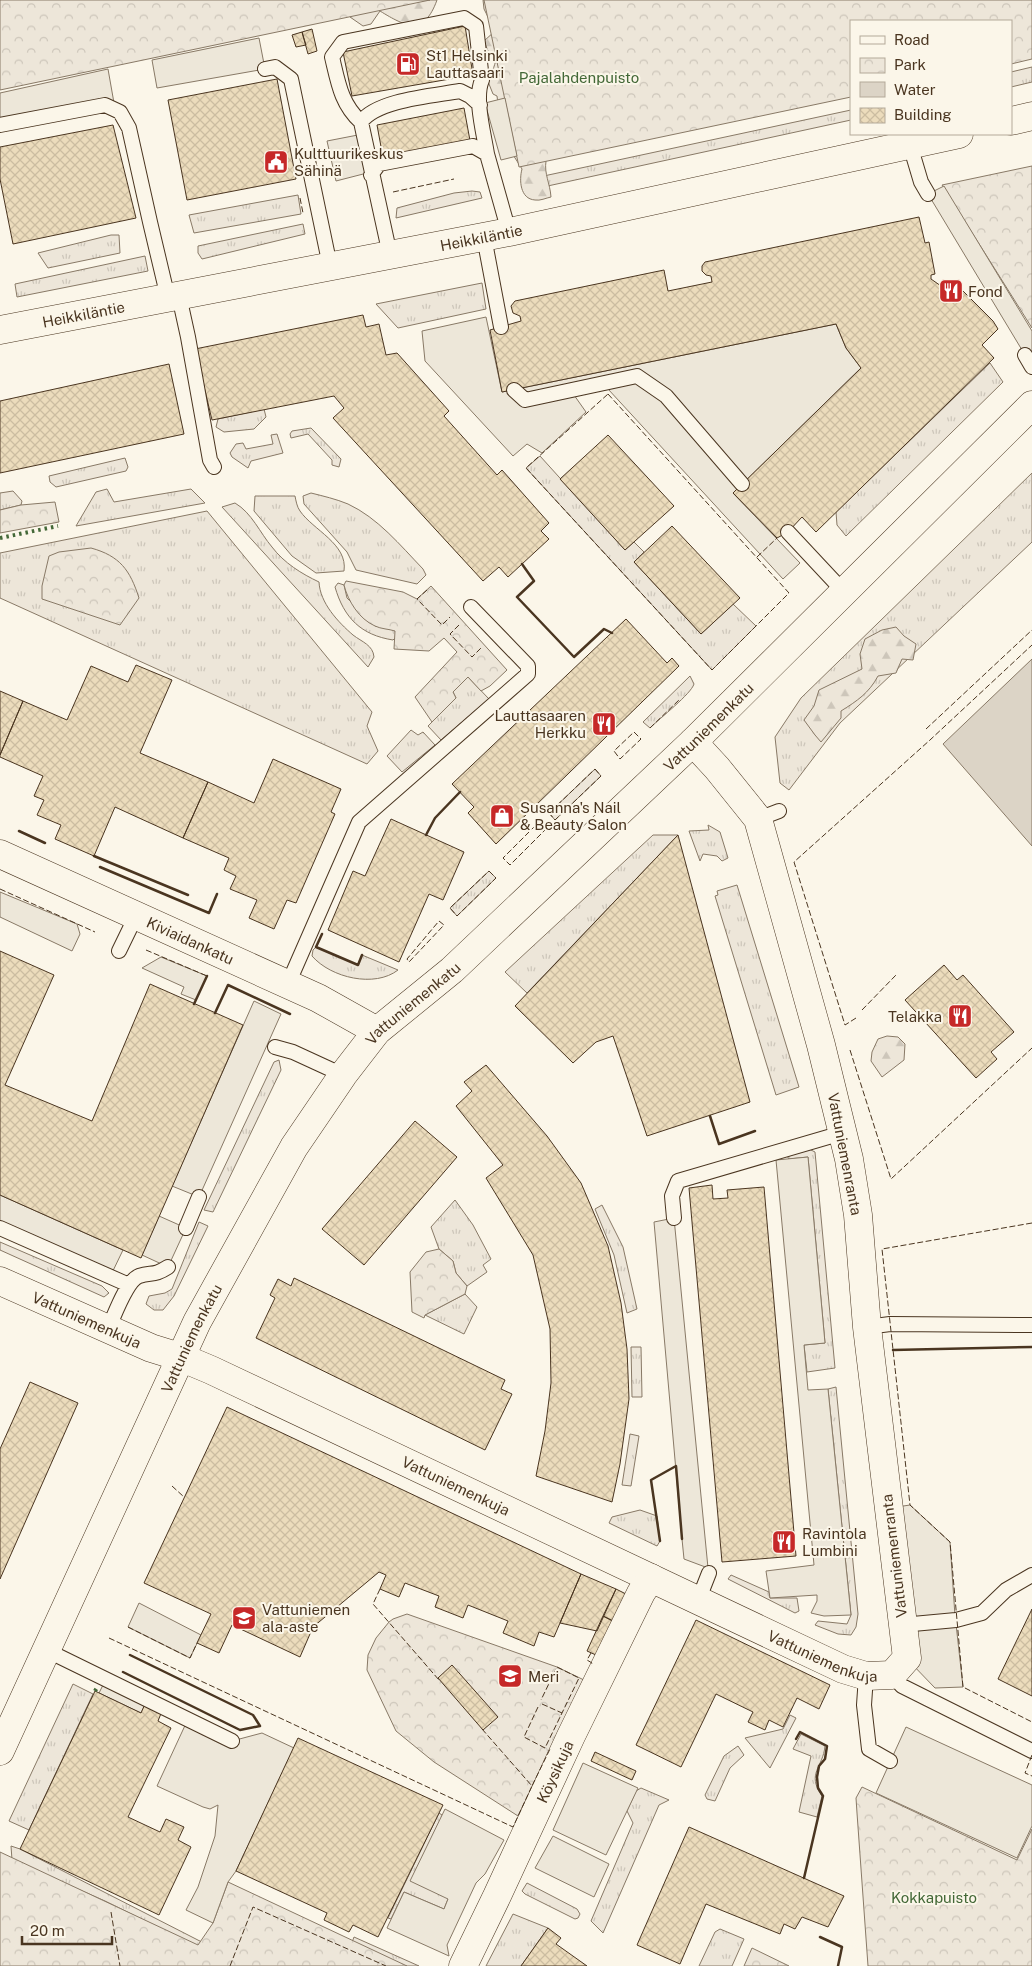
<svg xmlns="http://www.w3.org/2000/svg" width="1032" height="1966" viewBox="0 0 1032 1966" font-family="'Public Sans',sans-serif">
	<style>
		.grass { fill: url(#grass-tufts); stroke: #887966 }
		.forest { fill: url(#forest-firs); stroke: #887966 }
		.park { fill: url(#park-crowns); stroke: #887966 }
		.parking { fill: #ede7d9; stroke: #887966 }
		.water { fill: #dcd4c6; stroke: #887966 }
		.building { fill: url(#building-cross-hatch); stroke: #4a3520 }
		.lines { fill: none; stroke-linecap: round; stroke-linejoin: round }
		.lane-casing { stroke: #4a3520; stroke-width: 16 }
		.street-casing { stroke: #4a3520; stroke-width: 29 }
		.secondary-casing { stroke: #4a3520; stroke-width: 29 }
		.lane { stroke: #fbf6e9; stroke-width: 14 }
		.street { stroke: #fbf6e9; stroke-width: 28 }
		.secondary { stroke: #fbf6e9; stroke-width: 28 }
		.hedge { stroke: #436837; stroke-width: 4; stroke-dasharray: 2.5 4; stroke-linecap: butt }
		.fence { stroke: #4a3520; stroke-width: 1; stroke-dasharray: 6 2.5; stroke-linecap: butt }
		.wall { stroke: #4a3520; stroke-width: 2.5 }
		.labels { text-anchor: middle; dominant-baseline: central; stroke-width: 4; stroke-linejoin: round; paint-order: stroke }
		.poi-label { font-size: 15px; fill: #4a3520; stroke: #fbf6e9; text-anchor: start }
		.park-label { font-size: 15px; fill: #436837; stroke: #fbf6e9 }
		.street-label { font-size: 15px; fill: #4a3520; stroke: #fbf6e9 }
	</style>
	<defs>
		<pattern id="grass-tufts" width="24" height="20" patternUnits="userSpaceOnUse" patternTransform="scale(1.25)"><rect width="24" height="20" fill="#ede6d9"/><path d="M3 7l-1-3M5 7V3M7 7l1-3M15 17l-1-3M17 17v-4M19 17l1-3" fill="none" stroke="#cdc6ba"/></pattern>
		<pattern id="forest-firs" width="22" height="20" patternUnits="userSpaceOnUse" patternTransform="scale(1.25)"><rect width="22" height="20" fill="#ede6d9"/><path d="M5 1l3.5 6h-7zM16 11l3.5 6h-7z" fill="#cdc6ba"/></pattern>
		<pattern id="park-crowns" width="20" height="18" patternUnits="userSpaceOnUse" patternTransform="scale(1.25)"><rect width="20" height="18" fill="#ede6d9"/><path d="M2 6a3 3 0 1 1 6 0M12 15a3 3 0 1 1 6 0" fill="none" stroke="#cdc6ba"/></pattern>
		<pattern id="building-cross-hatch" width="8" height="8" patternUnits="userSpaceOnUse" patternTransform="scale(1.25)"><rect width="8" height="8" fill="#ecdcbc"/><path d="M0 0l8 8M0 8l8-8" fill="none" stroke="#ccbda1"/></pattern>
	</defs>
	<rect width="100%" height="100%" fill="#fbf6e9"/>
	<path class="grass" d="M1032 67V82L1011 87V72Z
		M851 110V120L543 187 539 177Z
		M472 191 480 192 482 198 396 218 397 208 454 193Z
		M298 195 301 214 194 233 189 215Z
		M303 224 305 234 202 259 198 253V246Z
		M111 235H119L120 253 48 268 38 253Z
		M145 256 148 271 17 297 15 284Z
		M482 283 486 309 398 328 376 304Z
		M990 363 1003 382 846 536 837 525 836 512Z
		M264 409 266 417 254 429 224 432 216 427 218 419Z
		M311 428 341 459 339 467 332 465V460L308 434 291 438 290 434 292 431Z
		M277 434 283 453 251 461 248 468 232 457 230 453 236 444 243 443 246 449 273 444 271 435Z
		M540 456 625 550 634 542 644 552 634 562 701 634 733 604 756 626 712 670 526 468Z
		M125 458 128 467 126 471 56 487 50 482 49 476Z
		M1032 473V542L840 723 789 790 780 783 775 737 801 698Z
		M107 489 114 502 191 489 205 503 76 526 96 492Z
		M13 491 22 501 21 505 0 510V493Z
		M311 493C323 496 336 499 348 504 378 518 400 545 423 569L426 575 417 584 356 570 347 552 304 504 303 496Z
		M255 496H295C296 501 297 507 300 511 313 530 348 544 344 571L316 573 292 556 254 511Z
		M235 503C252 513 260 533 272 547 284 563 302 574 319 582 320 603 338 622 353 635 362 642 373 645 374 657L368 667 222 507Z
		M207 511 372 712 367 726 378 751 367 764 0 598V553Z
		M338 583 344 585 347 598 375 626 395 630 396 637 393 640C361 635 344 618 335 587Z
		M690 676 694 684C691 694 660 718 650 728L643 722Z
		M468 677 489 699 441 740 428 726 456 698 453 692Z
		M411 730 418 735 423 732 435 745 402 772 387 756Z
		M595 769 601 776 555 820 549 813Z
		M708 825 720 832 728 858 722 861 717 856 703 854 700 861 689 831 709 830Z
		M653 835H678L527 993 505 972Z
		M489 871 496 878 457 916 450 908Z
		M737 885 799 1087 776 1095 715 896 718 895 717 891Z
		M316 947 358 965 362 955 398 970C375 988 331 978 312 956L313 950Z
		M279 1060 281 1070 213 1212 204 1210 274 1062Z
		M809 1149 815 1152 835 1368 807 1372 804 1345 825 1343 808 1157 789 1159 787 1156Z
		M455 1200 473 1225 491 1259 483 1265 487 1272 467 1286 456 1273 453 1261 439 1249 431 1227Z
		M602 1205 623 1247 637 1309 627 1313 614 1255 595 1209Z
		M199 1222 208 1226 174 1296 163 1310H154L146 1304 149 1296 165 1293 172 1289Z
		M0 1242 102 1286 109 1293 104 1297 0 1250Z
		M465 1294 477 1307 464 1334 425 1315Z
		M631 1347H641L642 1397H632Z
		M836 1387 858 1614 856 1627 851 1635 838 1634 815 1625 818 1621 847 1624 851 1615 828 1389Z
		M630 1434 639 1436 631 1486 622 1485Z
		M640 1510 657 1516 660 1541 657 1546 609 1523 612 1517Z
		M731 1575 769 1592 770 1598H797L799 1611 795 1613 728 1579Z
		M73 1684 93 1694 29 1830 9 1821Z
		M790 1715 796 1718 770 1768 745 1738 783 1729Z
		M801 1734 825 1746C823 1768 806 1773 822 1796L817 1817 799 1812 811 1756 793 1749Z
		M738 1746 744 1755 730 1768 715 1801 707 1799 705 1795 724 1756Z
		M641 1788 669 1800 659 1805 603 1933 591 1921 633 1823 627 1811 636 1791Z
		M439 1813 442 1815 448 1899 444 1909 404 1892 391 1919 388 1918Z
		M11 1846 20 1849 233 1958 237 1966 105 1901 12 1860Z
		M527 1883 577 1909 580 1914 578 1918 575 1919 525 1894 522 1891Z
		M513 1914 548 1928 521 1966H486Z
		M720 1929 744 1939 732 1966H699L715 1932Z
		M354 1937 419 1966H402L351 1945Z"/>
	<path class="forest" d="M362 0H437C424 36 406 27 380 11L371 24 363 26 350 17V8Z
		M483 0H530L546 161C544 174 550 183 551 197 546 198 540 201 535 200 520 199 519 180 522 169L510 150 498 104 497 96 493 94 487 79C494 72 494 64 498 55L490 56 484 41 495 31 484 9Z
		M896 627 904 636 916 644 913 660 902 659 896 673 878 676C869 693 857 701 841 711V718L821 742 815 735 804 720 814 706 819 690 862 669 860 654 865 639 882 630Z
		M887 1036 898 1037 905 1044 904 1060 882 1077 871 1061 872 1052 878 1039Z"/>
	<path class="park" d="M0 0H430L0 90Z
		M484 0H1032V59L1011 64V21H851V97L519 167Z
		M1032 166V328L942 185Z
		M55 502 59 522 0 533V510L21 505Z
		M91 548C120 556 130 570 139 598L120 625 42 599V586L49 556 59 552Z
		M346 581 403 592 417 599 431 586 507 670 490 686 481 691 468 677 453 692 456 698 432 722 415 697 457 652 444 638 429 651 394 649 395 631C389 629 381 629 375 626 359 619 348 601 344 585Z
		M439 1249 453 1261 456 1273 467 1286 465 1294 425 1315 424 1318 412 1312 410 1272 426 1252Z
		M407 1614 557 1667 584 1680 518 1816 434 1762 396 1731 367 1670 368 1655 376 1638 389 1622 393 1619Z
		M862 1787 1017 1860 1032 1829V1966H868L857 1813 856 1798Z
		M0 1852 198 1945 213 1923 228 1882 407 1966H0Z
		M752 1948 789 1966H744Z"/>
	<path class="parking" d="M259 38 265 69 157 88 152 60Z
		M108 69 114 103 0 125V93Z
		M505 98 517 156 501 160 485 103Z
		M363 134 371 172 336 181 327 141Z
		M944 186 1032 331V351L1025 355 928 194Z
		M486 317 502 392 836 324 846 348 861 368 733 493 800 563 783 579 608 389 574 395 586 412 542 453 527 444 513 456 425 361 422 331Z
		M0 892 77 924 80 934 72 951 0 917Z
		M161 957 207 976 196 1000 181 994 184 987 142 968Z
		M254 1001 281 1014 199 1197 172 1186Z
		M808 1157 825 1343 804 1345 808 1390 828 1389 851 1615 824 1616 811 1613 817 1601V1595L770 1598 766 1571 814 1565 776 1160Z
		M0 1195 123 1250 110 1277 0 1228Z
		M159 1216 186 1228 168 1267 142 1255Z
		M674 1218 708 1568 684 1559 682 1539 654 1222Z
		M910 1505 950 1542 955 1616 904 1622 890 1508Z
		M139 1603 201 1635 190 1658 128 1627Z
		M956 1624 963 1687 935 1688 909 1661 905 1628Z
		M106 1679 148 1699 141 1713 99 1693Z
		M188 1719 232 1741 262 1733 294 1748 236 1871 228 1882 213 1923 186 1910 198 1887 215 1836 218 1805 210 1809 203 1807 157 1786Z
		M906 1727 1032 1785V1826L1017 1858 876 1793Z
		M583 1763 638 1788 606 1855 553 1830Z
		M445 1809 504 1840 485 1874 476 1883 447 1945 449 1956 387 1928 404 1892 444 1909 448 1899 410 1881Z
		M553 1836 609 1864 594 1897 535 1868Z"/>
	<path class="water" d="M1032 659V846L943 744Z"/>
	<path class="building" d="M465 26 473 75 352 96 343 52Z
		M312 29 317 51 308 54 302 32Z
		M302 32 306 45 296 47 292 35Z
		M277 79 296 179 187 200 168 100Z
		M464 108 471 146 384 163 377 125Z
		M113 125 136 218 13 244 0 179V147Z
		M919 217 925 243 929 242 935 274 931 275V279L941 286 944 283 951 281 955 283 993 321 998 329 982 345 994 358 816 532 802 517 788 532 777 538 733 493 861 368 846 348 836 324 502 392 490 330 521 321 520 316 513 313 511 306 515 301 664 270 668 291 712 282 711 276 706 275 702 271V266L705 262Z
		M363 315 366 327 379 324 386 355 397 353 449 411 444 416 497 475 502 470 549 523 541 531 549 539 508 577 499 567 483 581 333 418 344 408 334 396 212 420 195 349Z
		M169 364 184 434 0 473V401Z
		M608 435 674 506 625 550 560 479Z
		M672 526 740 598 701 634 634 562Z
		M626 619 667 663 672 658 679 666 496 844 468 813 474 807 452 784Z
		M136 665 172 680 140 753 208 782 183 838 115 807 94 856 55 839 61 825 37 815 44 800 34 796 43 776 0 757V755L23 701 67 720 91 666 128 682Z
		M0 691 23 701 0 755Z
		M273 759 341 789 331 812 335 814 296 903 287 900 274 929 249 918 257 900 230 889 236 876 224 870 229 858 183 838 208 782 254 803Z
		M391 819 464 852 443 900 429 894 399 962 328 930 353 871 365 876Z
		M678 835 750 1102 647 1136 613 1036 596 1042 573 1063 515 1006Z
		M0 951 54 975 5 1085 92 1121 150 984 243 1025 141 1258 0 1195Z
		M944 965 957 980 963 975 1014 1032 991 1052 997 1059 976 1078 905 1000Z
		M486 1065 547 1136 581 1183 608 1246 621 1303 627 1349 629 1399 620 1464 612 1502 536 1476 545 1431 551 1383 550 1329 533 1255 486 1178 503 1165 456 1106 472 1091 464 1082Z
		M415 1121 457 1157 364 1265 322 1229Z
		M712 1185 713 1199 728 1198 727 1190 764 1187 796 1556 722 1562 689 1188Z
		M294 1278 505 1380 501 1389 512 1394 485 1450 256 1338 275 1298 270 1295 278 1279 291 1286Z
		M30 1382 78 1403 0 1579V1449Z
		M227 1407 581 1574 554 1637 539 1632 534 1646 503 1633 508 1621 468 1605 463 1618 435 1607 439 1596 405 1583 399 1597 380 1589 386 1575 379 1572 313 1627 300 1657 232 1625 219 1653 197 1643 211 1614 144 1583Z
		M581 1574 616 1589 597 1631 560 1623Z
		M616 1589 626 1594 613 1621 603 1616Z
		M1032 1609V1696L998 1679Z
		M603 1616 613 1621 596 1655 587 1651Z
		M696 1620 830 1685 819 1709 797 1698 783 1727 769 1720 765 1730 748 1722 753 1712 716 1694 681 1767 636 1745Z
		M452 1665 498 1717 483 1730 438 1678Z
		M95 1691 141 1713 145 1704 162 1711 158 1721 171 1728 128 1817 160 1832 166 1819 184 1827 178 1840 191 1847 159 1915 20 1849Z
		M298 1738 443 1805 378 1937 353 1925 349 1932 324 1920 327 1913 236 1871Z
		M595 1752 636 1771 632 1780 591 1761Z
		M689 1827 844 1896 828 1927 802 1917 795 1929 784 1924 780 1934 706 1904 680 1964 637 1945Z
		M548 1928 561 1938 556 1944 587 1966H521Z"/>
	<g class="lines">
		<defs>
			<path id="lane" d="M265 69 275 67 291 79 330 266
				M361 122C377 100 432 96 460 91L470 96 480 105
				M0 125 105 105 120 112 129 128 150 222 168 298
				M910 145 921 182 928 194
				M371 175 379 164 473 146 487 154 509 232
				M484 237 501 327
				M390 255 361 122C341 104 338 82 332 57L343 42 464 18 476 26 482 80C474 98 484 134 487 154
				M179 296 188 337 210 460 214 467
				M1025 355 1032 367
				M514 390 525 400 637 376 666 396 742 484
				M788 532 845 593
				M758 819 779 811
				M119 951 136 916
				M288 984 359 822 528 674V666L471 607
				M275 1047 293 1052 343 1075
				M674 1218 672 1196 678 1181 842 1133
				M0 1228 129 1285
				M186 1228 199 1197
				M867 1327 890 1324 1032 1325
				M108 1329C114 1317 126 1281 139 1276 152 1272 154 1276 168 1267
				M698 1601 709 1573
				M902 1625 956 1620 982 1613 1006 1590 1032 1575
				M46 1650 232 1741
				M892 1675 902 1686 1032 1751
				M866 1676 864 1705 869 1749 890 1761"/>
			<g id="street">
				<path id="s1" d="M0 854 318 998 377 1031"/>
				<path id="s2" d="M0 1281 151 1348 180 1357 211 1370C422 1468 632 1570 843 1669L866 1676 892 1675 907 1658 867 1327 858 1215 849 1159 821 1045 758 819 717 768 693 742"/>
				<path id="s3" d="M463 1966 497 1896 571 1736 641 1593 651 1578"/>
			</g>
			<g id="secondary">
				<path d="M1011 121 1032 116"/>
				<path id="s4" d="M0 330 509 232 959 134"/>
				<path id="s5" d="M0 1751 197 1322 294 1147 343 1075 377 1031 452 970 693 742 1032 405"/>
			</g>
		</defs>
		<use href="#lane" class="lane-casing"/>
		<use href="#street" class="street-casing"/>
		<use href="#secondary" class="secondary-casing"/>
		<use href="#lane" class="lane"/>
		<use href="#street" class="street"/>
		<use href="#secondary" class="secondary"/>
		<path class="hedge" d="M0 538 58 526
			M95 1691 98 1686"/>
		<path class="fence" d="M393 192 454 179
			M300 198 303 213
			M608 394 789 593 712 670 526 468Z
			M757 557 777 538
			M427 590 417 599 442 625 450 617
			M459 625 450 634 472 657 481 648
			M650 728 679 700
			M926 729 1032 630
			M634 732 641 739 620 759 614 751Z
			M595 769 601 776 555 820 549 813Z
			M539 822 546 829 510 865 503 858Z
			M489 871 496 878 457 916 450 908Z
			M0 889 95 932
			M439 921 444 925 409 962 407 959Z
			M146 950 207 976
			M862 1010 896 975
			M856 1018 845 1025 794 862 930 740 1032 645
			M850 1050 891 1179 1032 1048
			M1032 1223 882 1249 910 1505 950 1542 963 1687 1032 1722
			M172 1486 184 1497
			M380 1589 373 1604 439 1680
			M128 1627 190 1658 197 1643
			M109 1638 513 1827 532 1786
			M591 1653 587 1660 592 1663 591 1666
			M542 1704 562 1713
			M538 1707 524 1737 545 1748 579 1678 557 1667 541 1700
			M482 1729 532 1786 550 1749
			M1032 1755 1025 1773 1032 1776
			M111 1912 120 1966
			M230 1966 253 1907 386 1966"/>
		<path class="wall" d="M522 564 534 581 517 597 574 657 604 629 612 633
			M19 831 45 843
			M426 835 435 818 460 792
			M94 856 188 895
			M100 867 209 913 217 894
			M322 934 316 947 358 965 362 955
			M194 1004 207 976
			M215 1013 228 985 290 1014
			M710 1116 719 1144 755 1131
			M893 1350 1032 1347
			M660 1541 651 1480 676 1466 682 1539
			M123 1672 240 1730 260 1726 253 1715 130 1655
			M796 1739 800 1732 827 1746 825 1759 819 1766 817 1777 818 1788 823 1796 804 1878
			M820 1937 842 1947 838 1966"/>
	</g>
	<defs>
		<symbol id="fuel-square" viewBox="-11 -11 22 22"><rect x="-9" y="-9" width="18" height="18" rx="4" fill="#c62828" stroke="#fbf6e9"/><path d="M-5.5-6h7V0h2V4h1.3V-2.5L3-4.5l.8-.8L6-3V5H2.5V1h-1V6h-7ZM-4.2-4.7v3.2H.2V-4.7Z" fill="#fff"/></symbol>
		<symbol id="civic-square" viewBox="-11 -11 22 22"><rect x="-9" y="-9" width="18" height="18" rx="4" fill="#c62828" stroke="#fbf6e9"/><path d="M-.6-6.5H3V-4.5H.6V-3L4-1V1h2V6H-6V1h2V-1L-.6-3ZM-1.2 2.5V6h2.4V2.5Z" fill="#fff"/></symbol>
		<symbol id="restaurant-square" viewBox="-11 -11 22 22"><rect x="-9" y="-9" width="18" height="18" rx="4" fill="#c62828" stroke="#fbf6e9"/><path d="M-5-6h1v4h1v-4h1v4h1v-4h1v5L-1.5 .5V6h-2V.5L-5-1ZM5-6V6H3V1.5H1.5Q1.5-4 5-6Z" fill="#fff"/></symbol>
		<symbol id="shop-square" viewBox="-11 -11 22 22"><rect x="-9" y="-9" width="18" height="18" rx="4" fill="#c62828" stroke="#fbf6e9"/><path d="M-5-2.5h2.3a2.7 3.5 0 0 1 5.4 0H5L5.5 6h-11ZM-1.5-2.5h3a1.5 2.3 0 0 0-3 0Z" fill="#fff"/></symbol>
		<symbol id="school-square" viewBox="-11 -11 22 22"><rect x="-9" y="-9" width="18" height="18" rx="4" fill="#c62828" stroke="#fbf6e9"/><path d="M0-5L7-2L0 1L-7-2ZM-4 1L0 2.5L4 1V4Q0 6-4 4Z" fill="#fff"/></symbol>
	</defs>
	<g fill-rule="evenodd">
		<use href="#fuel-square" x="394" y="50" width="28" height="28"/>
		<use href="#civic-square" x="262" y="148" width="28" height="28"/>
		<use href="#restaurant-square" x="937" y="277" width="28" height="28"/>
		<use href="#restaurant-square" x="590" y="710" width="28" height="28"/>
		<use href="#shop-square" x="488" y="802" width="28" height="28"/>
		<use href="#restaurant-square" x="946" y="1002" width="28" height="28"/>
		<use href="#restaurant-square" x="770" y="1528" width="28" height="28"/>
		<use href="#school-square" x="230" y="1604" width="28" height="28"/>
		<use href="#school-square" x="496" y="1662" width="28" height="28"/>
	</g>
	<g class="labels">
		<g class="poi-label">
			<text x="426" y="55">St1 Helsinki<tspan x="426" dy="17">Lauttasaari</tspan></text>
			<text x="294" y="153">Kulttuurikeskus<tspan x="294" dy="17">Sähinä</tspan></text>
			<text x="968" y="291">Fond</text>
			<text x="586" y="715" text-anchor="end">Lauttasaaren<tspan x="586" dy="17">Herkku</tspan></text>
			<text x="520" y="807">Susanna's Nail<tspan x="520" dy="17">&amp; Beauty Salon</tspan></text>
			<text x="942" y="1016" text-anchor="end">Telakka</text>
			<text x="802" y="1533">Ravintola<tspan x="802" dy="17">Lumbini</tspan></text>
			<text x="262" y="1609">Vattuniemen<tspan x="262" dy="17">ala-aste</tspan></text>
			<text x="528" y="1676">Meri</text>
		</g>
		<g class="park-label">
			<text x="579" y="77">Pajalahdenpuisto</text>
			<text x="934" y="1897">Kokkapuisto</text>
		</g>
		<g class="street-label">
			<text stroke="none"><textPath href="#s4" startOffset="490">Heikkiläntie</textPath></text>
			<text stroke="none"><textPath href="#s4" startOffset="85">Heikkiläntie</textPath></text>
			<text stroke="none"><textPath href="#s5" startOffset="1265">Vattuniemenkatu</textPath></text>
			<text stroke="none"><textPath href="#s1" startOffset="209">Kiviaidankatu</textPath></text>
			<text stroke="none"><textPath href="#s5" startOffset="860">Vattuniemenkatu</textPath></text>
			<text transform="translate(845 1154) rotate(79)">Vattuniemenranta</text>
			<text stroke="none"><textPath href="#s2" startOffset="95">Vattuniemenkuja</textPath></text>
			<text stroke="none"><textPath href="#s5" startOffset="455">Vattuniemenkatu</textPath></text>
			<text stroke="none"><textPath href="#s2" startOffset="500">Vattuniemenkuja</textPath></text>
			<text transform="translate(894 1556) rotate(-97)">Vattuniemenranta</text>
			<text stroke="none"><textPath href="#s2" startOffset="905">Vattuniemenkuja</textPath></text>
			<text stroke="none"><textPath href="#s3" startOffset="215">Köysikuja</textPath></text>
		</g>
	</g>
	<rect x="850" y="20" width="162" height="115" fill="#fbf6e9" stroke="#b4a999"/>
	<rect x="860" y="36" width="25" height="8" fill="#fbf6e9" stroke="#b4a999"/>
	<text x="894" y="45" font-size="15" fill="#4a3520">Road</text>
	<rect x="860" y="58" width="25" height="15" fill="url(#park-crowns)" stroke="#b4a999"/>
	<text x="894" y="70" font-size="15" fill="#4a3520">Park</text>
	<rect x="860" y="82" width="25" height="15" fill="#dcd4c6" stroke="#b4a999"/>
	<text x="894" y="95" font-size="15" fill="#4a3520">Water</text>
	<rect x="860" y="108" width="25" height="15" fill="url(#building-cross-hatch)" stroke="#b4a999"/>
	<text x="894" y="120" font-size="15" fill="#4a3520">Building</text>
	<path d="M22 1936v8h90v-8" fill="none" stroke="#4a3520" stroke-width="2.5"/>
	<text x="30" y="1936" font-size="15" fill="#4a3520" stroke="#fbf6e9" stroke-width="4" paint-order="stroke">20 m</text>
</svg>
